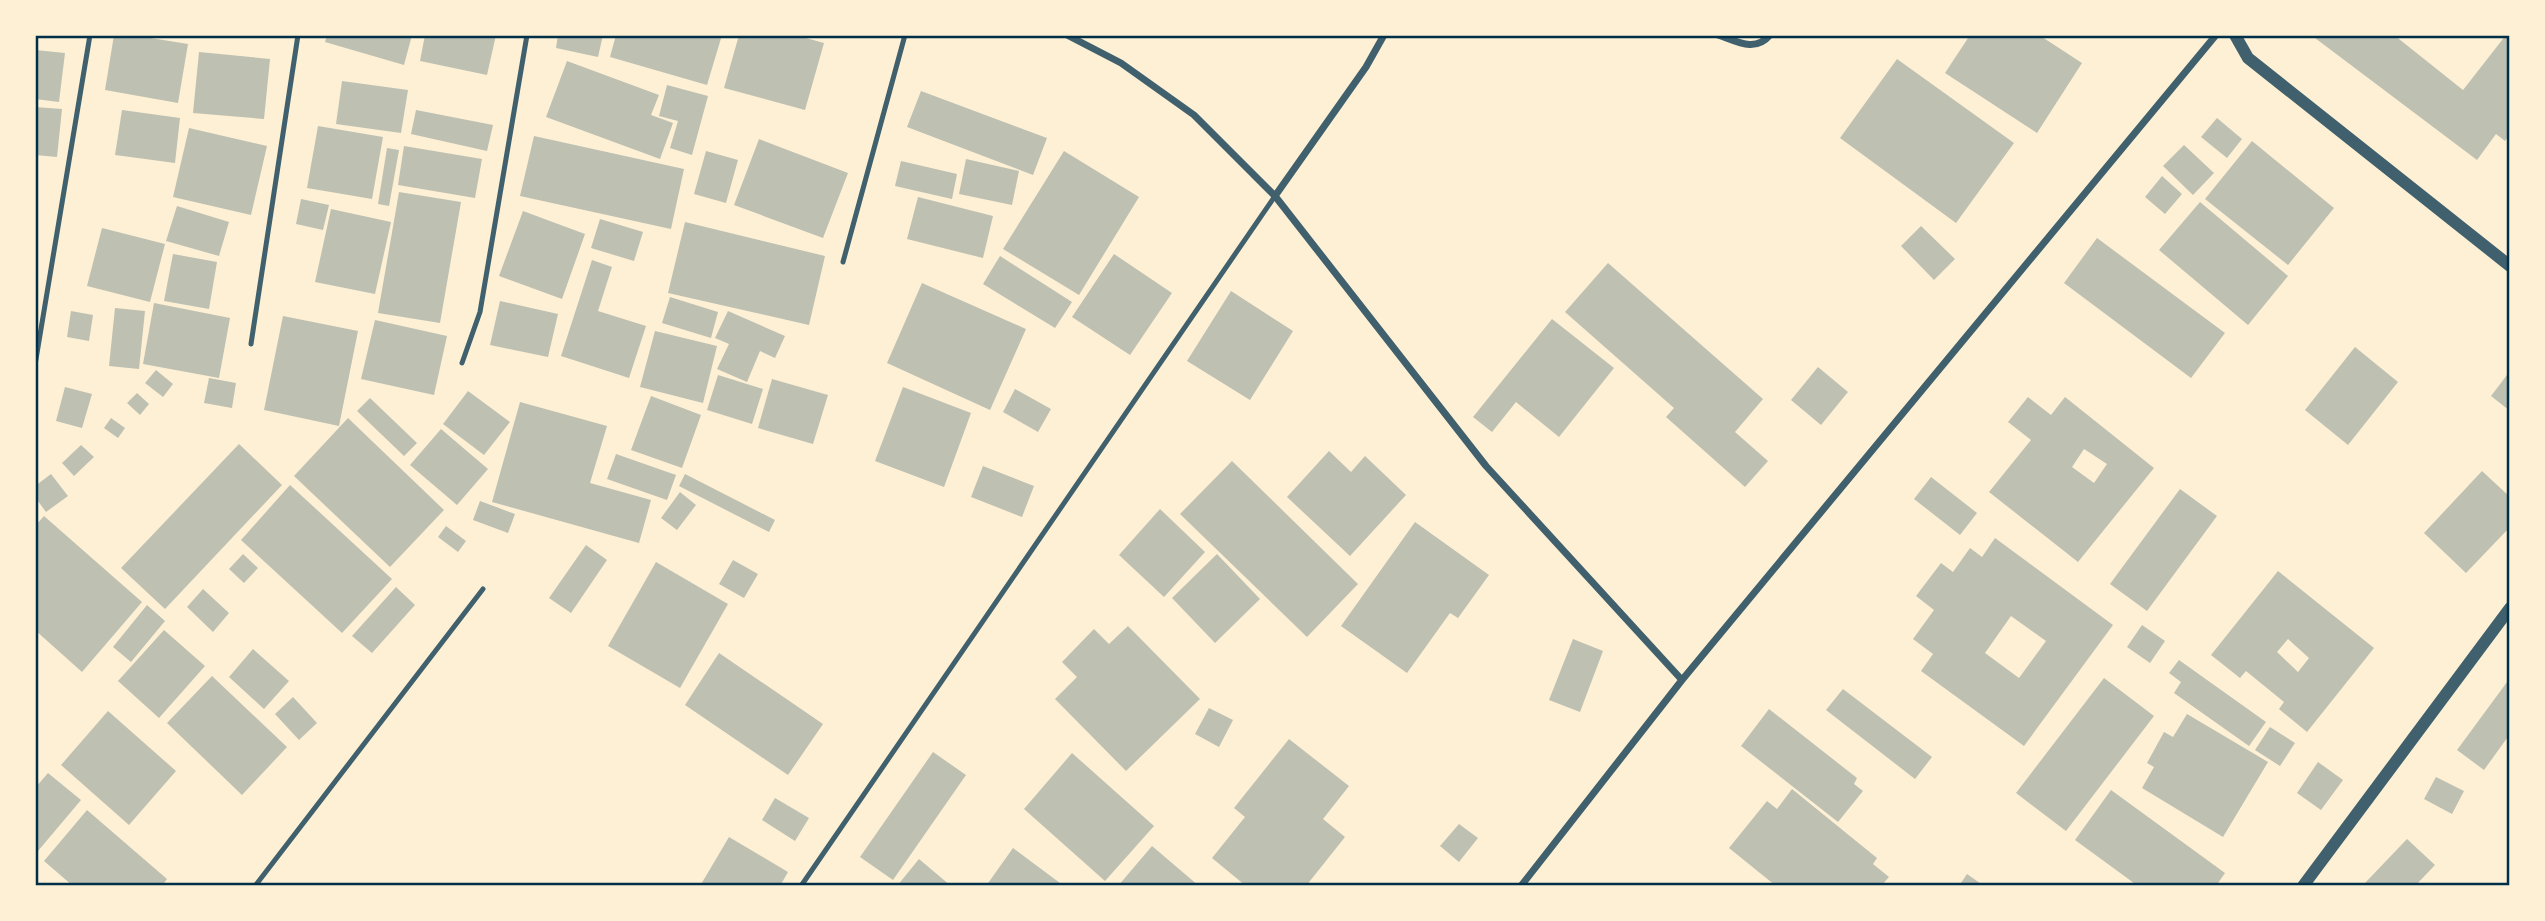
<svg xmlns="http://www.w3.org/2000/svg" width="2545" height="921" viewBox="0 0 2545 921" font-family="Manrope,sans-serif">
	<style>
		.building { fill: #bec0b2; fill-rule: evenodd }
		.lines { fill: none; stroke-linecap: round; stroke-linejoin: round }
		.service { stroke: #3f606c; stroke-width: 5 }
		.minor { stroke: #3f606c; stroke-width: 7 }
		.tertiary { stroke: #3f606c; stroke-width: 12 }
		.neatline { fill: none; stroke: #003049; stroke-width: 2.5 }
	</style>
	<rect width="100%" height="100%" fill="#fdf0d5"/>
	<path class="building" d="M114 35H132L188 44 178 103 105 90Z
		M327 35H412L404 65 325 42Z
		M425 35H496L487 75 420 61Z
		M558 35H603L598 57 556 48Z
		M616 35H722L707 85 610 57Z
		M739 35H795L824 43 805 110 724 88Z
		M1970 35H2039L2082 63 2037 133 1945 73Z
		M2311 35H2394L2463 90 2506 35H2510V134L2505 141 2496 134 2477 160Z
		M35 50 65 53 59 102 35 99Z
		M199 52 270 59 264 119 193 113Z
		M1897 59 2014 143 1956 223 1840 138Z
		M567 61 659 95 651 115 673 123 660 159 546 117Z
		M342 81 408 90 401 133 336 124Z
		M667 85 708 96 692 155 670 148 678 121 659 116Z
		M921 91 1047 138 1033 175 907 127Z
		M35 107 62 109 57 157 35 155Z
		M122 110 180 118 175 163 115 155Z
		M416 110 493 125 487 151 411 134Z
		M2217 118 2242 139 2227 158 2201 137Z
		M318 126 383 137 372 199 307 188Z
		M189 128 267 146 251 215 173 197Z
		M534 136 684 169 671 229 520 196Z
		M759 139 848 173 823 238 734 205Z
		M2252 141 2334 208 2288 265 2205 199Z
		M2184 145 2214 173 2193 195 2163 166Z
		M404 146 482 159 475 198 398 185Z
		M387 148 399 150 389 206 378 204Z
		M706 151 738 160 726 203 694 194Z
		M1064 151 1139 197 1079 295 1003 249Z
		M966 159 1019 171 1012 205 959 194Z
		M901 161 957 174 952 199 895 186Z
		M2162 176 2182 194 2165 214 2145 197Z
		M399 192 461 202 440 323 378 313Z
		M918 197 993 216 983 258 907 239Z
		M301 199 329 205 323 230 296 224Z
		M2200 202 2288 276 2248 325 2159 250Z
		M177 206 229 222 219 256 166 241Z
		M331 209 391 222 375 294 315 282Z
		M523 211 585 234 562 299 499 276Z
		M600 219 643 232 634 261 591 248Z
		M685 222 825 256 809 325 668 293Z
		M1921 226 1955 259 1934 280 1901 246Z
		M102 228 165 244 150 302 87 286Z
		M2097 238 2225 333 2191 378 2064 283Z
		M173 254 217 262 209 309 164 301Z
		M1114 254 1172 293 1130 355 1072 317Z
		M1000 256 1072 302 1055 328 983 284Z
		M592 260 612 267 598 311 646 326 629 378 561 356Z
		M1608 263 1763 399 1735 432 1768 461 1745 487 1666 417 1674 408 1565 312Z
		M922 283 1026 329 990 410 887 363Z
		M1231 291 1293 331 1250 400 1187 361Z
		M670 297 718 312 711 338 662 323Z
		M500 301 558 314 548 357 490 345Z
		M154 303 230 318 219 378 143 364Z
		M115 308 145 311 139 369 109 366Z
		M71 311 93 315 89 341 67 337Z
		M728 311 785 336 775 358 760 351 747 382 717 369 729 344 715 338Z
		M283 316 358 331 339 426 264 410Z
		M1552 319 1614 368 1559 437 1516 402 1492 432 1473 417Z
		M375 320 447 336 434 395 361 379Z
		M655 331 717 346 703 403 640 387Z
		M2355 347 2398 382 2348 445 2305 410Z
		M1818 367 1848 392 1821 425 1791 400Z
		M156 370 173 384 163 397 145 383Z
		M2510 371V411L2491 396Z
		M718 375 763 389 752 424 707 410Z
		M209 378 236 383 232 408 204 403Z
		M772 379 828 395 813 444 758 428Z
		M65 387 92 394 82 428 56 421Z
		M903 387 971 413 944 487 875 461Z
		M1015 389 1051 409 1038 432 1003 412Z
		M468 391 510 422 484 455 443 424Z
		M137 393 149 404 140 415 127 403Z
		M651 396 701 415 682 468 631 450Z
		M2028 397 2051 415 2065 397 2154 468 2078 562 1989 492 2031 440 2008 422ZM2084 449 2107 464 2094 483 2072 467Z
		M370 398 417 443 404 456 357 411Z
		M520 402 607 426 590 483 651 500 639 543 492 502Z
		M111 418 125 428 118 438 104 428Z
		M348 418 444 510 390 567 294 476Z
		M441 429 488 469 457 505 410 465Z
		M239 444 282 485 165 609 121 568Z
		M81 445 94 457 74 476 62 463Z
		M1329 451 1351 472 1365 456 1406 495 1350 556 1287 497Z
		M616 454 676 475 667 500 607 479Z
		M1232 461 1358 584 1307 637 1180 514Z
		M983 466 1034 486 1022 517 971 497Z
		M2482 471 2510 497V527L2466 573 2424 533Z
		M51 474 68 496 46 512 35 497V486Z
		M685 474 775 520 769 532 679 486Z
		M1931 477 1977 513 1960 535 1914 499Z
		M290 485 392 579 342 633 241 540Z
		M2180 489 2217 516 2147 611 2110 584Z
		M680 492 696 505 677 530 661 518Z
		M480 501 515 514 508 533 473 520Z
		M1160 509 1205 552 1164 597 1119 555Z
		M44 516 142 602 82 672 35 630V526Z
		M1415 522 1489 575 1458 618 1450 613 1407 673 1341 626Z
		M446 526 466 541 458 552 438 537Z
		M1995 538 2113 625 2024 746 1921 671 1933 654 1913 639 1934 610 1916 596 1941 563 1953 572 1970 548 1982 557ZM2011 616 2046 641 2019 678 1985 653Z
		M586 545 607 560 571 613 549 598Z
		M243 554 258 568 244 583 229 569Z
		M1217 554 1260 599 1215 643 1172 598Z
		M733 560 758 574 744 598 719 584Z
		M656 562 728 604 680 688 608 646Z
		M2278 571 2374 648 2307 732 2279 709 2284 702 2246 671 2240 678 2211 655ZM2288 639 2309 658 2298 672 2277 652Z
		M396 587 415 605 372 653 352 636Z
		M203 589 229 613 213 632 187 607Z
		M147 605 165 621 131 662 113 647Z
		M2142 625 2165 641 2150 663 2127 647Z
		M1128 626 1200 699 1126 771 1055 699 1077 677 1062 662 1094 629 1109 644Z
		M164 630 205 666 159 718 118 681Z
		M1573 639 1603 651 1580 712 1549 700Z
		M253 649 289 681 264 709 229 677Z
		M719 653 823 724 788 775 685 705Z
		M2179 660 2266 722 2249 746 2174 693 2181 682 2169 673Z
		M212 676 287 747 242 795 167 723Z
		M2104 678 2154 716 2066 831 2016 793Z
		M2510 678V734L2484 770 2457 750Z
		M1843 689 1932 757 1915 779 1826 710Z
		M293 697 317 723 299 740 275 714Z
		M1209 708 1233 720 1219 747 1195 734Z
		M1769 709 1857 778 1854 784 1863 791 1838 822 1741 746Z
		M108 711 176 771 129 825 61 765Z
		M2187 714 2268 762 2223 837 2142 788 2154 767 2147 763 2164 732 2173 737Z
		M2270 727 2295 743 2280 766 2255 750Z
		M1289 739 1349 786 1323 819 1345 837 1306 886H1246L1212 858 1245 817 1234 808Z
		M933 752 966 775 893 880 860 857Z
		M1072 753 1154 826 1105 881 1024 809Z
		M2318 762 2343 780 2321 810 2297 793Z
		M48 773 81 800 38 851 35 849V788Z
		M2436 777 2464 791 2452 814 2424 799Z
		M1792 789 1877 858 1873 864 1889 877 1881 886H1776L1729 848 1767 801 1777 809Z
		M2111 790 2225 873 2216 886H2138L2075 840Z
		M775 798 809 818 795 841 762 820Z
		M87 810 167 879 162 886H73L44 861Z
		M1459 824 1478 838 1459 862 1440 846Z
		M729 837 788 872 780 886H700Z
		M2407 839 2435 865 2415 886H2368L2365 883Z
		M1152 846 1199 886H1118Z
		M1013 848 1064 886H986Z
		M919 859 951 886H897Z
		M1967 874 1984 886H1959Z"/>
	<g class="lines">
		<path class="service" d="M843 262 905 35
			M251 344 298 35
			M462 363 480 312 527 35
			M35 365 90 35
			M255 886 483 589
			M801 886 1275 196"/>
		<path class="minor" d="M1067 35 1121 63 1194 115 1275 196 1486 466 1682 680
			M1718 35C1736 41 1755 53 1770 35
			M1275 196 1366 67 1384 35
			M1521 886 1682 680 2216 35"/>
		<path class="tertiary" d="M2235 35 2248 58 2510 266
			M2303 886 2510 608"/>
	</g>
	<rect width="2545" height="921" fill="none" stroke="#fdf0d5" stroke-width="74"/>
	<rect x="37" y="37" width="2471" height="847" class="neatline"/>
</svg>
